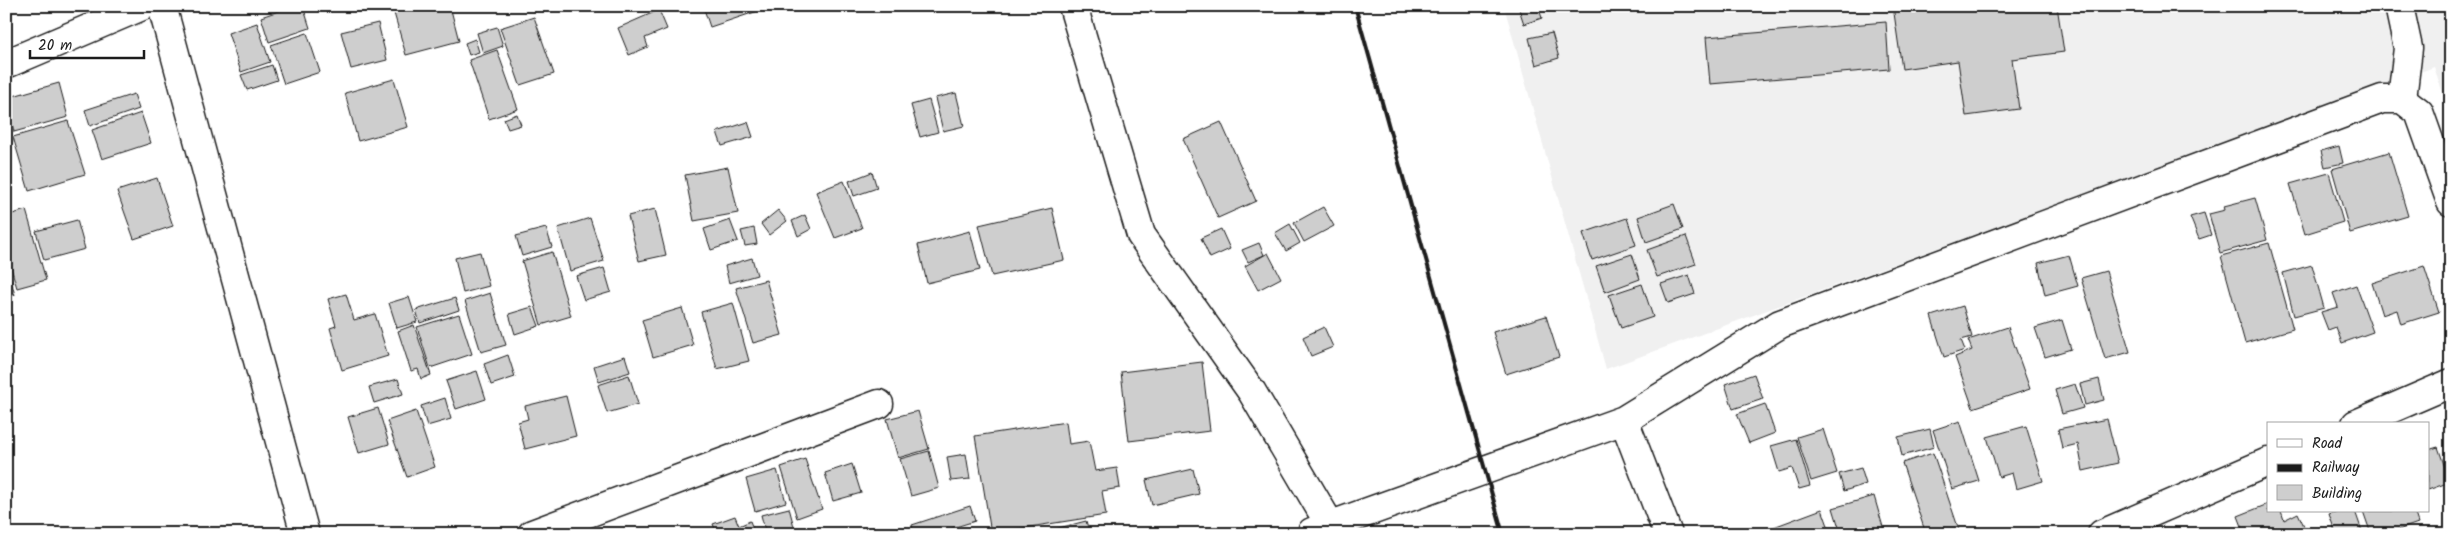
<svg xmlns="http://www.w3.org/2000/svg" width="2457" height="540" viewBox="0 0 2457 540" font-family="Kalam,sans-serif">
	<style>
		.built { fill: #f0f0f0 }
		.building { fill: #cecece; stroke: #1c1c1c }
		.lines { fill: none; stroke-linecap: round; stroke-linejoin: round }
		.minor-casing { stroke: #1c1c1c; stroke-width: 31 }
		.minor { stroke: #fff; stroke-width: 28 }
		.rail { stroke: #1c1c1c; stroke-width: 4 }
	</style>
	<rect width="100%" height="100%" fill="#fff"/>
	<filter id="ink" filterUnits="userSpaceOnUse"><feTurbulence type="fractalNoise" baseFrequency=".02" numOctaves="2"/><feDisplacementMap in="SourceGraphic" scale="10" xChannelSelector="R" yChannelSelector="G"/><feConvolveMatrix kernelMatrix="1 2 1 2 8 2 1 2 1" color-interpolation-filters="sRGB"/></filter>
	<g filter="url(#ink)">
		<path class="built" d="M1504 6H2451V117L2434 67 1606 369Z"/>
		<path class="building" d="M293 6H303L310 28 269 42 261 17Z
			M392 6H450L459 41 406 55Z
			M703 6H756L758 11 710 27Z
			M1518 6H1538L1542 18 1524 24Z
			M1893 6H2057L2064 52 2012 59 2019 109 1966 116 1958 61 1902 69Z
			M659 10 667 29 645 38 648 47 629 55 618 28Z
			M534 17 554 74 520 85 500 28Z
			M1886 22 1889 69 1710 84 1706 37Z
			M257 23 270 62 241 72 228 33Z
			M378 23 387 60 351 69 341 32Z
			M497 27 503 46 483 53 477 33Z
			M307 33 320 72 284 84 271 45Z
			M1552 33 1559 58 1536 65 1529 38Z
			M475 39 479 52 469 55 465 43Z
			M497 50 518 109 489 119 469 60Z
			M272 65 277 80 247 90 241 75Z
			M394 79 408 127 358 141 345 93Z
			M59 83 68 117 14 132 6 98Z
			M956 93 964 126 943 131 935 98Z
			M134 94 139 109 90 126 85 110Z
			M929 100 938 132 920 137 911 105Z
			M141 113 151 143 102 159 92 130Z
			M517 114 521 125 508 129 504 119Z
			M68 121 85 174 29 191 13 137Z
			M748 122 753 137 722 146 717 132Z
			M1221 122 1256 201 1218 218 1183 139Z
			M2339 146 2343 163 2325 167 2321 151Z
			M2389 152 2408 216 2350 233 2332 169Z
			M728 167 738 213 694 221 685 175Z
			M872 172 877 188 854 196 849 181Z
			M2329 173 2343 222 2305 234 2290 184Z
			M157 178 173 226 134 239 117 191Z
			M844 181 862 228 835 238 816 192Z
			M2255 198 2267 240 2220 253 2209 214 2225 210 2224 206Z
			M1674 204 1683 229 1646 242 1638 217Z
			M1323 207 1334 226 1304 242 1294 223Z
			M1052 208 1064 260 992 276 979 225Z
			M655 209 666 255 639 261 628 216Z
			M26 210 46 280 17 288 6 251V216Z
			M778 210 787 221 769 235 761 224Z
			M2204 213 2211 235 2199 239 2190 217Z
			M805 215 811 229 798 236 792 221Z
			M590 218 604 261 570 271 558 228Z
			M1627 218 1636 245 1592 260 1583 233Z
			M77 220 85 249 44 260 36 231Z
			M730 220 738 241 711 250 704 229Z
			M1290 224 1300 243 1286 251 1275 233Z
			M546 228 552 247 522 256 516 236Z
			M754 228 757 244 745 246 741 231Z
			M1221 229 1230 249 1210 258 1201 238Z
			M970 231 980 270 927 283 918 245Z
			M1686 236 1696 264 1657 277 1647 250Z
			M1259 243 1264 255 1248 262 1242 250Z
			M2269 243 2293 329 2245 343 2221 256Z
			M480 252 489 286 463 293 455 258Z
			M552 252 571 316 541 325 522 261Z
			M1268 253 1281 278 1258 290 1245 266Z
			M1632 254 1640 279 1605 292 1596 266Z
			M2069 255 2078 286 2045 295 2038 263Z
			M752 258 757 275 729 283 725 266Z
			M6 263 15 295 6 297Z
			M2312 265 2324 308 2294 316 2283 273Z
			M2424 266 2439 312 2401 324 2397 310 2382 315 2372 283Z
			M604 268 611 292 584 300 576 276Z
			M2106 271 2130 352 2105 359 2081 278Z
			M1689 275 1695 294 1668 303 1661 284Z
			M766 280 782 335 753 343 736 288Z
			M1642 284 1653 317 1621 328 1609 295Z
			M2356 285 2373 332 2342 343 2336 327 2328 330 2321 312 2338 307 2333 293Z
			M490 293 506 345 481 352 465 301Z
			M346 294 354 320 375 314 388 356 342 370 330 328 336 326 328 299Z
			M409 297 417 322 397 328 389 303Z
			M455 298 459 310 420 323 416 310Z
			M733 303 749 361 717 369 701 312Z
			M1963 306 1972 337 1961 340 1965 350 1944 357 1931 316Z
			M532 307 539 326 515 334 509 314Z
			M682 308 693 345 653 357 642 320Z
			M459 314 472 354 430 368 417 327Z
			M1546 316 1559 357 1506 374 1493 332Z
			M2062 320 2071 349 2045 357 2035 328Z
			M414 325 431 375 421 379 418 369 411 371 398 331Z
			M1324 327 1333 347 1311 356 1303 337Z
			M2008 327 2030 389 1973 408 1955 357 1972 350 1968 340Z
			M508 355 515 377 491 385 484 364Z
			M625 356 630 372 599 382 594 366Z
			M1202 362 1210 431 1129 441 1121 372Z
			M477 371 486 399 456 409 446 381Z
			M1754 374 1763 399 1733 409 1725 384Z
			M629 375 638 404 607 413 598 385Z
			M398 379 403 394 374 403 369 387Z
			M2099 379 2104 400 2085 405 2080 384Z
			M2075 384 2083 408 2062 414 2055 390Z
			M566 396 576 436 525 449 518 422 528 419 525 406Z
			M445 398 451 419 427 426 421 406Z
			M1765 404 1775 433 1749 443 1737 414Z
			M378 408 389 444 359 453 348 417Z
			M416 411 435 467 407 477 387 421Z
			M918 411 929 449 898 458 887 419Z
			M2107 419 2118 463 2083 471 2078 444 2062 448 2058 429Z
			M1960 421 1979 481 1952 489 1933 430Z
			M1066 422 1069 444 1089 441 1095 471 1117 468 1120 488 1102 491 1106 515 991 533 975 436Z
			M2026 426 2043 481 2016 489 2012 473 1999 477 1987 437Z
			M1823 429 1837 473 1811 481 1797 437Z
			M1930 429 1934 447 1902 456 1898 437Z
			M1796 439 1810 486 1799 489 1792 468 1779 472 1771 446Z
			M2438 447 2450 482 2428 490V450Z
			M929 451 939 488 911 496 900 459Z
			M1933 453 1960 533 1958 534H1926L1902 463Z
			M966 454 970 479 951 481 947 457Z
			M805 459 822 509 797 518 781 467Z
			M852 464 861 493 833 501 825 473Z
			M1861 468 1866 484 1844 491 1839 474Z
			M1193 469 1199 494 1152 505 1146 480Z
			M777 470 786 502 755 511 746 479Z
			M1874 496 1885 534H1841L1833 508Z
			M2268 504V511H2281L2284 520 2298 513 2304 526 2285 534H2245L2238 516Z
			M970 506 975 521 933 534H914L912 525Z
			M789 508 796 534H766L761 515Z
			M1822 509 1831 534H1773L1771 528Z
			M2338 511H2355L2363 534H2336L2329 514Z
			M2363 511H2414L2418 523 2387 534H2371Z
			M735 516 739 526 750 521 755 534H717L713 524Z
			M1086 521 1090 534H1048L1047 531Z"/>
		<g class="lines">
			<defs>
				<path id="minor" d="M162 6 305 534
					M1073 6 1141 235 1252 392 1330 525 1323 534
					M2399 6 2408 48 2402 99
					M6 64 142 6
					M1624 420 1780 324 2382 99H2402L2419 112 2451 202
					M2356 424 2451 383
					M1312 532 1624 420 1668 534
					M532 534 879 404
					M2102 534 2268 462"/>
			</defs>
			<use href="#minor" class="minor-casing"/>
			<use href="#minor" class="minor"/>
			<path class="rail" d="M1355 6 1503 534"/>
		</g>
	</g>
	<rect width="2457" height="540" fill="none" stroke="#fff" stroke-width="25"/>
	<rect x="12" y="12" width="2432" height="515" fill="none" stroke="#1c1c1c" stroke-width="2" filter="url(#ink)"/>
	<rect x="2267" y="422" width="162" height="90" fill="#ffffff" stroke="#a4a4a4"/>
	<rect x="2277" y="439" width="25" height="8" fill="#ffffff" stroke="#a4a4a4"/>
	<text x="2312" y="448" font-size="15" fill="#1c1c1c">Road</text>
	<rect x="2277" y="464" width="25" height="8" fill="#1c1c1c" stroke="#a4a4a4"/>
	<text x="2312" y="472" font-size="15" fill="#1c1c1c">Railway</text>
	<rect x="2277" y="485" width="25" height="15" fill="#cecece" stroke="#a4a4a4"/>
	<text x="2312" y="498" font-size="15" fill="#1c1c1c">Building</text>
	<path d="M30 50v8h114v-8" fill="none" stroke="#1c1c1c" stroke-width="2.5"/>
	<text x="38" y="50" font-size="15" fill="#1c1c1c" stroke="#ffffff" stroke-width="4" paint-order="stroke">20 m</text>
</svg>
